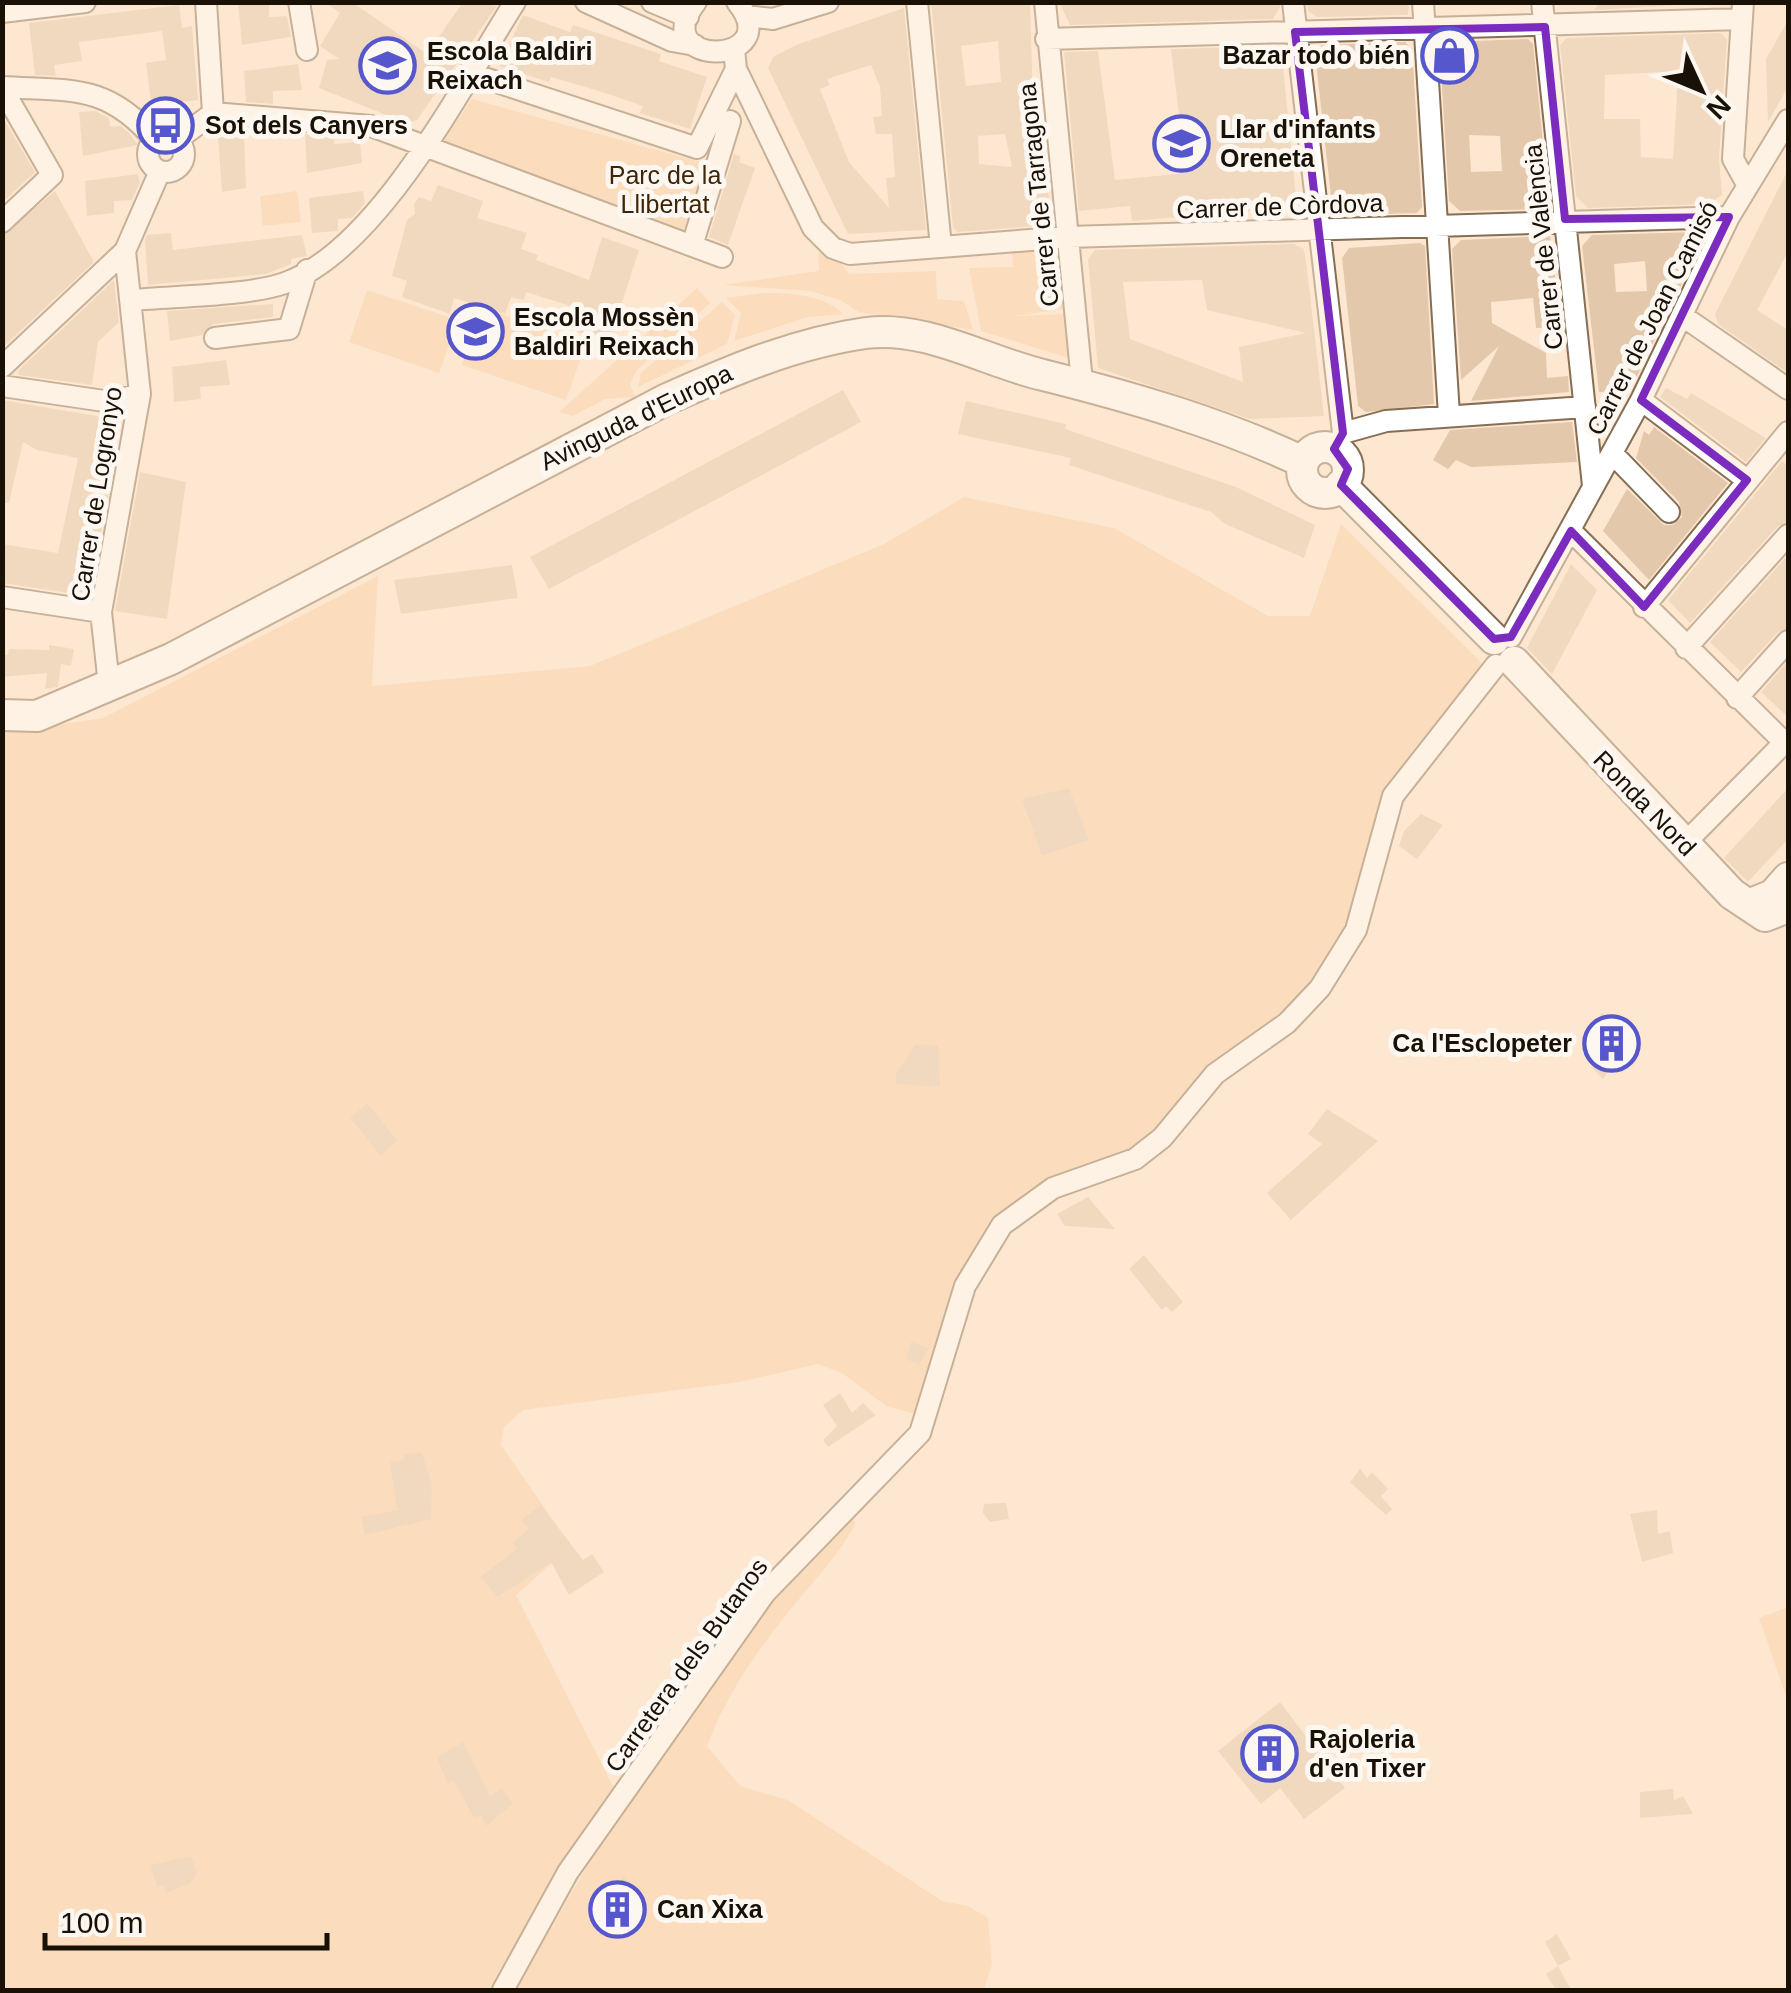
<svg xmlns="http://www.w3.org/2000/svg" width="1791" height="1993" viewBox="0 0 1791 1993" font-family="Arial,sans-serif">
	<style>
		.green { fill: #f9d1a6 }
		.building { fill: #e3c8ac; fill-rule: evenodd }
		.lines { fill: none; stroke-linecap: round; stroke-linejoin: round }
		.street-casing { stroke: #866e54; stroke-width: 24 }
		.secondary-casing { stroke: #866e54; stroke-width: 34 }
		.street { stroke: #fff; stroke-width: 20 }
		.secondary { stroke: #fff; stroke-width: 30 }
		.marked { fill: none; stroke: #7b2cbf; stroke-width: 8; stroke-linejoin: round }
		.labels { text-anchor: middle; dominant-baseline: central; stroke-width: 10; stroke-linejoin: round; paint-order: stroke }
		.poi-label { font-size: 25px; font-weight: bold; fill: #191006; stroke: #fdf7f1; text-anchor: start }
		.park-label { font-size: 25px; fill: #3c2509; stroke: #fdf7f1 }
		.street-label { font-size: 25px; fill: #191006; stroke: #fdf7f1 }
	</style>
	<rect width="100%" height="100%" fill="#fde7d0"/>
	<path class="green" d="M472 99 711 165 690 234 439 147Z
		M297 191 301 222 263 226 260 196Z
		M1046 249 1058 258 1064 309 1015 316 1064 314 1069 358 981 331 969 268 1013 267 1012 252Z
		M818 252 837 257 849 274 936 271 937 299 964 301 973 330 859 312 840 300 810 291 723 285 819 271Z
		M697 288 710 303 637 370 630 384 635 397 605 399 573 416 559 412Z
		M367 290 458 320 439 373 349 342Z
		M763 293C789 293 824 294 843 314L808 317 734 341 741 313 726 298Z
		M722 302 735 315 727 344 638 387 641 373Z
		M481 307 586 343 566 400 462 365Z
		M964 497 1114 528 1268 616H1310L1341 524 1481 662 1479 676 1418 749 1353 916 1307 992 1223 1057 1156 1131 1127 1152 1049 1182 1012 1204 990 1228 948 1303 919 1415 886 1406 842 1373 818 1364 740 1382 523 1410 504 1427 501 1445 571 1546 516 1595 614 1788 493 1990H3L2 733 103 718 378 576 372 686 590 666 884 544Z
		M847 1514 856 1523C838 1557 810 1585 786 1615 755 1654 724 1699 707 1746L740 1786 788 1800 942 1901 968 1906 988 1918 992 1964 984 1990H515L611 1825 765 1604Z
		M1788 1607V1702L1759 1618Z"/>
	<path class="building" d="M238 2H269V17L287 16 291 37 242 45Z
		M325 2H352L427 54 463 2 497 6 417 120 406 123 319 88 327 60 339 59 320 46 340 13Z
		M931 2H1030L1033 103H1041L1051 225 957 232 953 227ZM998 41 1001 82 966 86 961 46ZM1005 134 1012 167 979 164 978 136Z
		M1059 2H1279L1280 7 1273 19 1070 25Z
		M1307 2H1409L1408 15 1317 17 1308 11Z
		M1600 2H1729L1594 10Z
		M179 5 182 28 192 26 198 100 173 103 175 120 157 122 153 118 146 63 166 60 162 31 79 42 82 61 54 65 56 76 35 75 29 23Z
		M904 8 926 230 848 234 768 68 773 57 796 45ZM871 65 880 87 882 116 873 117 876 134H892L895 177 886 178 889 208 849 162 820 89 830 85 827 79Z
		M523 15 570 32 573 25 661 54 659 61 707 77 690 129 640 113 643 106 599 91 551 77 549 82 499 66Z
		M1788 20V87L1768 122 1766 59Z
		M1721 33 1727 39 1719 158 1722 195 1708 204 1588 208 1576 196 1560 45 1567 38ZM1664 72V80L1678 78 1673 159 1641 157 1640 119H1604L1605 75Z
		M1528 39 1533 44 1549 202 1544 209 1460 211 1449 201 1440 54 1450 42ZM1469 135 1500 136 1502 171 1471 172Z
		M1405 42 1412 49 1422 207 1417 213 1343 215 1332 205 1315 54 1322 45Z
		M1281 46 1297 207 1132 221 1130 206 1079 211 1064 52 1098 51 1115 180 1186 173 1171 49Z
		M298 64 302 90 273 91V104L246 102 244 71Z
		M95 111 109 118 110 127 121 126 128 132 138 145 83 156 79 112Z
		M2 116 35 172 2 203Z
		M305 134 334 137V144L360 142 362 163 307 173Z
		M244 135 246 188 222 192 218 136Z
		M734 154 741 157 739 162 755 168 728 245 709 237Z
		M1788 170V252L1757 310 1788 330V373L1718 324 1715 314Z
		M138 174 140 182 132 200 114 201V213L87 216 85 181Z
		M438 185 483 201 477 218 527 233 521 249 538 255 536 260 589 280 602 237 639 250 609 343 573 330 580 309 526 292 524 300 511 297 505 314 454 298 450 314 402 297 407 281 392 276 407 220 415 214 414 204 419 197 431 201Z
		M55 191 94 262 2 348V235Z
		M363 191 365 203 352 218 338 219V231L312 233 309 198Z
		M1698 232 1704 237 1630 391 1599 392 1582 246 1592 235ZM1645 261 1647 291 1616 292 1614 264Z
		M171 233 173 250 302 235 307 256 291 259V264L266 274 148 285 145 240 147 235Z
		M1550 236 1562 327 1536 328 1533 298 1491 302 1492 323 1546 353 1547 378 1568 376 1569 392 1471 401 1499 346 1461 380 1452 249 1461 240Z
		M1420 243 1425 246 1434 404 1366 412 1358 406 1342 258 1349 248Z
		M1294 244 1304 249 1307 269 1324 416 1250 419 1098 368 1088 259 1095 250ZM1202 280 1207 310 1306 333 1239 347 1243 382 1130 339 1123 282Z
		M114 280 119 322 98 342 92 385 19 375 18 371Z
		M273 304V317L213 324 202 335 170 341 167 311Z
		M226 360 230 385 200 387 201 399 174 402 172 367Z
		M1666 388 1687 399 1691 393 1766 438 1746 462 1660 397Z
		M843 390 861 422 549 589 530 557Z
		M2 400 108 418 100 462 113 464 90 596 2 583V544L58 553 78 458 37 450 23 442 9 503H2Z
		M966 401 1066 424 1065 429 1236 487 1315 525 1304 558 1225 524 1211 512 1069 465 1071 458 958 434Z
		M1572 422 1577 462 1471 467 1456 460 1448 469 1433 460 1450 430Z
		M1654 427 1728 483 1649 580 1603 531 1627 489 1664 525H1673L1682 517 1679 502 1636 458 1644 431 1649 435Z
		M1782 461 1788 466V522L1778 526 1690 623 1668 600Z
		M140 472 186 482 167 619 115 611Z
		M1788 555V628L1778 632 1741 672 1710 642Z
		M1571 564 1597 590 1552 674 1527 648Z
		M512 565 518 598 401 614 394 580Z
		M49 645 74 649 71 666 61 664 58 687 45 689 47 673 2 677V654L8 655 9 649 49 650Z
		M1788 661V717L1761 692Z
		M1069 788 1089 840 1042 856 1022 799Z
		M1788 788V839L1748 882 1724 858Z
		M1421 814 1443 825 1417 859 1399 846 1404 831Z
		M1602 1013 1629 1037 1603 1079 1591 1066 1605 1049 1588 1033Z
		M916 1044 938 1046 940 1087 896 1084V1073Z
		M367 1103 397 1140 381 1156 350 1118Z
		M1327 1109 1378 1141 1291 1220 1267 1193 1322 1144 1308 1134Z
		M1088 1197 1115 1229 1065 1226 1057 1214Z
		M1144 1255 1183 1302 1172 1312 1166 1306 1162 1310 1129 1269Z
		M911 1342 929 1348 919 1365 906 1359Z
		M840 1393 852 1413 863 1403 876 1415 828 1447 823 1440 837 1426 823 1405Z
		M422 1453 432 1484 431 1519 365 1535 361 1517 397 1510 390 1462 404 1460V1454Z
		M1360 1469 1367 1478 1372 1472 1388 1489 1381 1496 1392 1509 1386 1515 1350 1482Z
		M1006 1503 1009 1519 990 1522 983 1513 984 1504Z
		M541 1505 583 1560 592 1554 604 1572 569 1595 551 1562 498 1597 480 1577 517 1549 512 1543 529 1529 521 1520Z
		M1657 1510 1658 1534 1670 1531 1673 1553 1642 1562 1630 1514Z
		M1280 1702 1345 1788 1304 1819 1280 1788 1261 1804 1218 1751Z
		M463 1742 490 1796 502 1788 513 1804 486 1826 481 1815 474 1818 454 1781 447 1783 437 1757Z
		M1673 1789 1674 1800 1683 1796 1693 1814 1640 1818V1792Z
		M191 1856 197 1874 189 1884 166 1893 164 1885 157 1887 150 1865Z
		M623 1876 641 1894 619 1932 602 1923 607 1915 601 1912Z
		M1557 1934 1571 1959 1558 1966 1545 1942Z
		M1558 1966 1571 1990H1556L1546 1974Z"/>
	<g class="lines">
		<defs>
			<path id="street" d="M299 2 307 50
				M586 2 672 41 695 45
				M652 2 688 17
				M696 2C644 69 789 67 737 2
				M917 2 941 247
				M1045 2 1082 382
				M1293 2 1343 433
				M1423 2 1449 415
				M1542 2 1593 486
				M1743 2 1733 159 1748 186
				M2 12 85 2
				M746 16 773 19 828 2
				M1046 39 1742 19
				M734 49 736 69 813 228 833 248 850 254 1069 237 1729 217
				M469 73 697 148 736 69
				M2 87C70 91 107 83 155 140
				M2 88 52 175 2 222
				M213 113 371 126 722 257
				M148 154a18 18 0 1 1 36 0a18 18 0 1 1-36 0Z
				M177 140 213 113 206 2
				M692 246 730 121
				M133 300C174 296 248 296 285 283 379 249 462 85 515 2
				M1684 317 1788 389
				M215 338 289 329 307 270
				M2 367 125 251 160 171
				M2 386 111 402 140 394
				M1641 400 1747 480
				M1343 433 1386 421 1585 407
				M1612 453 1669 512
				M1571 531 1788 746
				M2 597 101 612
				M1644 607 1788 432
				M1511 637 1641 400 1729 217 1788 120
				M1686 648 1788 535
				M109 685 101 612 140 394 125 251
				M1737 698 1788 641
				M1684 844 1788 739
				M503 1990 568 1872 765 1593 920 1433 965 1286 1002 1225 1053 1188 1135 1159 1162 1138 1215 1074 1287 1023 1320 988 1356 930 1393 796 1496 665"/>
			<path id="secondary" d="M1302 470a23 23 0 1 1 46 0a23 23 0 1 1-46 0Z
				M1341 485 1494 639
				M1514 662 1732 894 1765 916 1788 907
				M2 715 37 716 171 659 665 400C730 371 795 343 866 333 926 325 987 362 1043 375 1131 397 1221 423 1303 462
				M1751 904 1773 895 1788 878"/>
		</defs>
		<use href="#street" class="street-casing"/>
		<use href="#secondary" class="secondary-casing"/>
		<use href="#street" class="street"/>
		<use href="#secondary" class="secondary"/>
	</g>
	<path d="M0 0H1791V1993H0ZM1545 27 1565 219 1729 217 1641 400 1747 480 1644 607 1571 531 1511 637 1494 639 1341 485 1348 469 1334 449 1343 433 1295 32Z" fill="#fde7d0" fill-opacity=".55" fill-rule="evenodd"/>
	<path class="marked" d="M1545 27 1565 219 1729 217 1641 400 1747 480 1644 607 1571 531 1511 637 1494 639 1341 485 1348 469 1334 449 1343 433 1295 32Z"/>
	<defs>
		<symbol id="shop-ring" viewBox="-11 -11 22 22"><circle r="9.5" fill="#fdf7f1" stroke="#5656cd" stroke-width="1.5"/><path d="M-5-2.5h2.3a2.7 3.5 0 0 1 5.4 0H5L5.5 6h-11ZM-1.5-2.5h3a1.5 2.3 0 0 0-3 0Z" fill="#5656cd"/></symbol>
		<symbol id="school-ring" viewBox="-11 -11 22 22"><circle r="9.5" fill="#fdf7f1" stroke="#5656cd" stroke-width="1.5"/><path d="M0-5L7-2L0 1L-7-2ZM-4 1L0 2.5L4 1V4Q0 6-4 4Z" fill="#5656cd"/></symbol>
		<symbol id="bus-ring" viewBox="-11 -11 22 22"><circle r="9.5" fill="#fdf7f1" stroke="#5656cd" stroke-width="1.5"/><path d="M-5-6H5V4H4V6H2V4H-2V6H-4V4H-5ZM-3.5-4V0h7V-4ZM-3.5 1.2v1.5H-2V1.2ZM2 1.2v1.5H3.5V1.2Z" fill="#5656cd"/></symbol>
		<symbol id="building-ring" viewBox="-11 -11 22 22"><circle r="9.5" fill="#fdf7f1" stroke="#5656cd" stroke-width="1.5"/><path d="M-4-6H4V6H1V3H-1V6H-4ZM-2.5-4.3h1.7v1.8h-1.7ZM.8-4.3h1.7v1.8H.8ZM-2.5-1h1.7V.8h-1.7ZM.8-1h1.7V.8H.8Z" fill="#5656cd"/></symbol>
	</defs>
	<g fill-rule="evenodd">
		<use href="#shop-ring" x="1418" y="24" width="63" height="63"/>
		<use href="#school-ring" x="356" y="34" width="63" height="63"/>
		<use href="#bus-ring" x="134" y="94" width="63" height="63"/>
		<use href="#school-ring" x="1150" y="112" width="63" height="63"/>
		<use href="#school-ring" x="444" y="300" width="63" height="63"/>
		<use href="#building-ring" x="1580" y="1012" width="63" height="63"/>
		<use href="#building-ring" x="1238" y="1722" width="63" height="63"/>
		<use href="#building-ring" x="586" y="1878" width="63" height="63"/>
	</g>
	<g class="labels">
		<g class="poi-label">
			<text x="427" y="51">Escola Baldiri<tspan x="427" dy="29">Reixach</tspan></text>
			<text x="1410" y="55" text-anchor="end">Bazar todo bién</text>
			<text x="205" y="125">Sot dels Canyers</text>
			<text x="1220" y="129">Llar d'infants<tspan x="1220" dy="29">Oreneta</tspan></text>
			<text x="514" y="317">Escola Mossèn<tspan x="514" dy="29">Baldiri Reixach</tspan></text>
			<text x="1572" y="1043" text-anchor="end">Ca l'Esclopeter</text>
			<text x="1309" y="1739">Rajoleria<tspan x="1309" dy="29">d'en Tixer</tspan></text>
			<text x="657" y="1909">Can Xixa</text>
		</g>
		<g class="park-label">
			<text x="665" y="175">Parc de la<tspan x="665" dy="29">Llibertat</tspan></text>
		</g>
		<g class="street-label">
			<text transform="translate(1038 195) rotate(-96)">Carrer de Tarragona</text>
			<text transform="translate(1280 206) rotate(-2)">Carrer de Còrdova</text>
			<text transform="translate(1543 247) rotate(-96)">Carrer de València</text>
			<text transform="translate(1652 318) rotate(-63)">Carrer de Joan Camisó</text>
			<text transform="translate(636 417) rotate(-26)">Avinguda d'Europa</text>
			<text transform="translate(96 494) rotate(-81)">Carrer de Logronyo</text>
			<text transform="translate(1645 803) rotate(46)">Ronda Nord</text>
			<text transform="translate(686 1665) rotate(-54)">Carretera dels Butanos</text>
		</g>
	</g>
	<rect width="1791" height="1993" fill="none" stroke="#191006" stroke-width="10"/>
	<g transform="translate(1701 90) rotate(134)" stroke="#fdf7f1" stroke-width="8" paint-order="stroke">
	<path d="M0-8L18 38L0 25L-18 38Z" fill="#191006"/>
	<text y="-15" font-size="28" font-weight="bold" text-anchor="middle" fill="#191006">N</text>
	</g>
	<path d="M45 1933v15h282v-15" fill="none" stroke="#191006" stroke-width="5"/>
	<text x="60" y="1933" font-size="30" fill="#191006" stroke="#fdf7f1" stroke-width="8" paint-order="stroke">100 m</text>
</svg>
